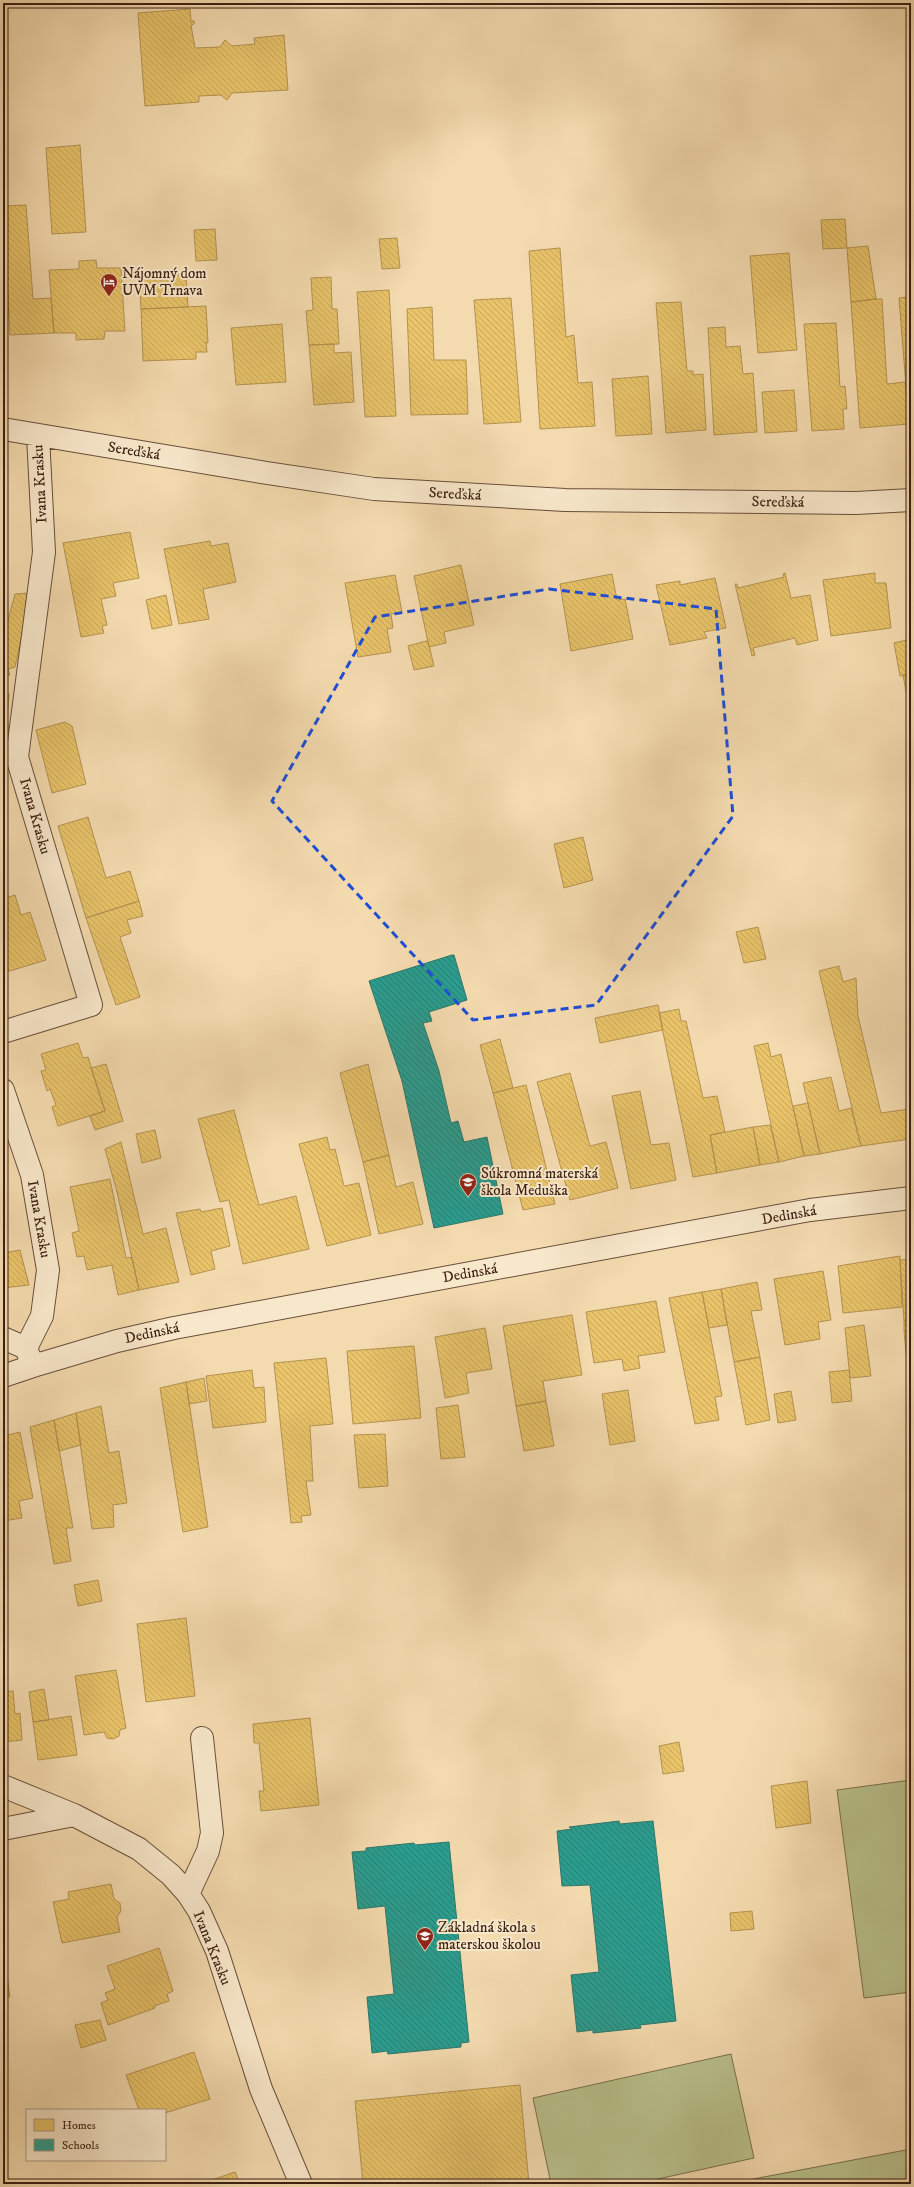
<svg xmlns="http://www.w3.org/2000/svg" width="914" height="2187" viewBox="0 0 914 2187" font-family="'IM FELL DW Pica',serif">
	<style>
		.grass { fill: #b9c18c; stroke: #7a7050 }
		.homes { fill: url(#homes-back-hatch); stroke: #b59250 }
		.schools { fill: url(#schools-back-hatch); stroke: #2f776a }
		.lines { fill: none; stroke-linecap: round; stroke-linejoin: round }
		.minor-casing { stroke: #694e3a; stroke-width: 24 }
		.minor { stroke: #f8e8cb; stroke-width: 22 }
		.marked { fill: none; stroke: #1d4ed8; stroke-width: 3; stroke-dasharray: 8 5; stroke-linejoin: round }
		.labels { text-anchor: middle; dominant-baseline: central; stroke-width: 4; stroke-linejoin: round; paint-order: stroke }
		.poi-label { font-size: 15px; fill: #3b1f13; stroke: #f8e8cb; text-anchor: start }
		.street-label { font-size: 15px; fill: #3b1f13; stroke: #f8e8cb }
	</style>
	<defs>
		<pattern id="homes-back-hatch" width="6" height="6" patternUnits="userSpaceOnUse"><rect width="6" height="6" fill="#e9c46a"/><path d="M-1 5l2 2M0 0l6 6M5-1l2 2" fill="none" stroke="#c9a85b"/></pattern>
		<pattern id="schools-back-hatch" width="6" height="6" patternUnits="userSpaceOnUse"><rect width="6" height="6" fill="#2a9d8f"/><path d="M-1 5l2 2M0 0l6 6M5-1l2 2" fill="none" stroke="#257f74"/></pattern>
	</defs>
	<rect width="100%" height="100%" fill="#f4dbaf"/>
	<filter id="stains"><feTurbulence type="fractalNoise" baseFrequency=".005" numOctaves="4"/><feColorMatrix values="0 0 0 0 .2 0 0 0 0 .09 0 0 0 0 .02 0 0 0 .5 -.17"/></filter>
	<radialGradient id="worn" r=".72"><stop offset=".6" stop-color="#630" stop-opacity="0"/><stop offset="1" stop-color="#630" stop-opacity=".3"/></radialGradient>
	<path class="grass" d="M911 1780V1992L864 1998 837 1790Z
		M731 2054 754 2158 635 2184H551L533 2098Z
		M911 2149V2184H727Z"/>
	<path class="homes" d="M190 9 191 21H194V24L191 25 195 48 220 47 225 40 232 46 255 44 254 38 284 35 288 90 232 93 227 100 221 95 199 96V102L145 106 138 13Z
		M80 145 86 232 52 234 46 148Z
		M26 205 33 299 51 298 54 333 10 335 3 206Z
		M845 219 847 248 823 249 821 220Z
		M215 229 217 260 196 261 194 230Z
		M397 238 400 268 382 269 379 239Z
		M868 246 876 299 851 302 847 248Z
		M560 248 566 337 574 335 578 383 592 382 595 426 540 429 529 251Z
		M789 253 797 350 758 353 750 256Z
		M96 260 97 268H121L125 331H105L104 339 76 340V333H54L49 270 79 269V261Z
		M163 275H186L188 307 141 309 139 277Z
		M331 277 332 309H337L339 344 309 345 306 311 313 310 311 278Z
		M3 284H7L9 314H3Z
		M389 290 396 416 365 417 357 292Z
		M911 297V424H909L899 298Z
		M511 298 521 422 484 424 474 300Z
		M876 299H882L887 384 905 382 909 424 860 428 851 302Z
		M681 302 687 371H693V375L703 374 706 430 666 433 656 303Z
		M206 306 208 343 206 342 207 352H196V359L143 361 141 309Z
		M432 307 434 360H466L468 414 411 415 407 309Z
		M836 323 840 387 845 386 847 409H843L844 429 812 431 804 324Z
		M282 324 286 382 236 385 231 328Z
		M725 327 726 347 740 346 743 374 753 373 757 432 714 435 708 328Z
		M334 344V353L351 352 354 402 314 405 309 345Z
		M648 376 652 434 616 436 612 379Z
		M794 390 797 431 765 433 762 392Z
		M130 532 139 578 113 583 116 596 101 599 107 625 102 626 104 633 81 637 63 543Z
		M210 541 211 546 228 543 236 582 203 589 209 619 179 624 164 549Z
		M461 565 474 625 444 632 446 643 429 647 414 576Z
		M785 573 791 598 810 595 818 640 797 645 795 638 753 648 755 655 752 656 735 584H737L738 588 784 577 783 574Z
		M875 573V583H886L891 628 831 636 823 580Z
		M612 574 617 600 625 599 633 639 571 651 560 584Z
		M395 575 402 612 391 614 393 628 387 629 391 652 358 657 345 583Z
		M715 578 726 628 704 632 707 638 670 645 656 585 680 581V585Z
		M31 593 15 667 8 669 10 675 3 676V639L15 594Z
		M166 595 172 625 152 629 146 600Z
		M911 639V674L900 676 894 643Z
		M426 641H428L434 666 414 670 408 646Z
		M911 674V695L907 696 903 675Z
		M3 694H9L7 717H3Z
		M3 721H7L11 750 3 752Z
		M65 722 72 726 86 784 52 793 36 730Z
		M88 817 106 878 130 871 139 901 86 918 58 826Z
		M583 837 593 880 564 888 554 844Z
		M15 895 21 915 30 912 46 960 3 973V899Z
		M139 901 143 916 127 920 131 933 120 937 140 997 116 1005 86 918Z
		M758 927 766 959 744 963 736 932Z
		M839 966 843 982 856 978 858 1016 881 1113 909 1109 911 1139 861 1146 819 971Z
		M658 1005 663 1030 600 1043 595 1018Z
		M679 1009 681 1021H686L703 1098 717 1096 725 1132 710 1135 717 1173 693 1177 659 1013Z
		M500 1039 513 1088 493 1093 480 1045Z
		M78 1043 83 1058 88 1057 105 1111 58 1126 52 1107 56 1105 50 1089 47 1091 41 1071 46 1070 41 1054Z
		M768 1043 771 1057 781 1054 804 1156 779 1162 754 1046Z
		M106 1064 123 1121 95 1130 90 1116 105 1111 91 1068Z
		M368 1064 389 1155 363 1162 340 1073Z
		M570 1073 590 1146 606 1142 618 1188 570 1200 537 1082Z
		M831 1077 839 1111 851 1108 861 1146 820 1154 803 1083Z
		M526 1085 555 1204 523 1210 493 1093Z
		M640 1091 651 1145 669 1143 676 1180 631 1189 612 1096Z
		M907 1101H911V1115L909 1109Z
		M808 1103 820 1154 804 1156 793 1106Z
		M234 1110 259 1205 296 1196 309 1249 243 1264 229 1200 220 1202 198 1119Z
		M770 1125 779 1162 760 1165 753 1127Z
		M753 1127 760 1165 717 1173 710 1135Z
		M155 1130 161 1158 142 1163 136 1134Z
		M327 1137 330 1150 335 1149 344 1186 359 1183 371 1235 327 1246 299 1144Z
		M121 1142 143 1234 166 1228 179 1282 139 1290 117 1192 105 1149Z
		M389 1155 396 1187 413 1182 423 1224 379 1234 363 1162Z
		M110 1179 126 1258 132 1257 139 1290 118 1295 112 1265 87 1270 84 1256 77 1257 72 1233 79 1231 70 1187Z
		M222 1208 230 1246 211 1251 215 1269 191 1275 176 1213 200 1209 201 1212Z
		M20 1250 29 1285 3 1288V1253Z
		M900 1256 902 1307 843 1313 838 1266Z
		M911 1259V1321H904L900 1260Z
		M823 1271 831 1320 818 1322 820 1339 785 1345 774 1279Z
		M757 1282 762 1310 751 1311 760 1357 734 1362 721 1289Z
		M721 1289 727 1325 709 1328 702 1292Z
		M702 1292 722 1396 715 1397 719 1420 695 1424 669 1298Z
		M656 1301 665 1352 638 1356 640 1368 624 1371 622 1359 594 1363 586 1312Z
		M572 1315 582 1375 543 1381 546 1401 516 1406 503 1326Z
		M904 1321H911V1331H904Z
		M864 1325 871 1376 850 1378 845 1328Z
		M485 1328 492 1369 466 1373 469 1393 445 1398 435 1337Z
		M904 1331H911V1364H907Z
		M414 1346 421 1418 353 1424 347 1351Z
		M760 1357 770 1420 746 1425 734 1362Z
		M326 1358 333 1424 310 1426 313 1481H306L311 1515 301 1516 302 1522 291 1523 274 1363Z
		M907 1364H911V1408Z
		M252 1370 254 1388 264 1387 266 1422 213 1428 206 1376Z
		M849 1370 852 1401 832 1403 829 1372Z
		M204 1378 207 1401 189 1404 186 1382Z
		M186 1382 208 1527 183 1532 160 1388Z
		M628 1390 635 1441 610 1445 602 1394Z
		M791 1391 796 1420 778 1423 774 1394Z
		M546 1401 554 1446 524 1451 516 1406Z
		M458 1405 465 1457 441 1459 436 1408Z
		M101 1406 109 1453 119 1451 127 1503 113 1505 114 1527 92 1529 76 1413Z
		M76 1413 81 1445 59 1451 54 1420Z
		M54 1420 73 1528H66L71 1561 54 1564 30 1427Z
		M20 1432 33 1498 19 1501 22 1518 3 1521V1436Z
		M385 1434 388 1486 359 1488 354 1435Z
		M98 1580 102 1601 78 1606 74 1585Z
		M186 1618 195 1696 146 1702 137 1624Z
		M116 1670 126 1728 120 1730 119 1736 113 1739 107 1738 104 1732 84 1735 75 1676Z
		M44 1689 49 1720 33 1722 29 1692Z
		M13 1691 15 1714 20 1713 22 1740 3 1742V1692Z
		M71 1716 77 1755 38 1760 33 1722Z
		M310 1718 319 1805 261 1811 259 1791H264L259 1743H254L253 1724Z
		M679 1742 684 1771 663 1774 659 1746Z
		M807 1781 811 1823 776 1828 771 1786Z
		M111 1884 114 1899 120 1903 121 1911 117 1917 120 1932 62 1943 53 1902 69 1899 68 1892Z
		M752 1911 754 1929 731 1931 730 1913Z
		M159 1948 173 1991 167 1994 169 2001 154 2006 155 2008 108 2025 101 2003 108 2000 105 1993 115 1989 107 1966Z
		M3 1962H5L10 1997H3Z
		M100 2020 106 2040 81 2048 75 2025Z
		M194 2052 210 2099 165 2113V2110H139L126 2075Z
		M520 2085 529 2184H363L355 2101Z
		M235 2172 240 2184H200Z"/>
	<path class="schools" d="M452 955H454L467 1000 429 1012 432 1021 423 1023 439 1071 451 1123 458 1121 464 1142 487 1137 503 1214 434 1228 402 1081 369 981Z
		M619 1821 620 1824 653 1821 676 2021 640 2025 641 2028 593 2033V2030L577 2032 571 1975 599 1972 590 1885 562 1886 557 1831 572 1829 569 1827Z
		M449 1842 469 2042 461 2043V2047L388 2054 387 2051 372 2053 367 1997 394 1994 385 1906 358 1909 352 1852 366 1851V1848L414 1843 415 1845Z"/>
	<g class="lines">
		<defs>
			<path id="minor" d="M3 429 267 473 374 489 565 500 856 503 911 500
				M3 1032 91 1005 17 757 44 552 38 436
				M3 1090 32 1175 48 1270 42 1316 26 1348
				M3 1338 26 1348 33 1366 117 1341 174 1328 810 1210 911 1198
				M3 1376 33 1366
				M3 1786 74 1815 139 1849 171 1875 188 1894 199 1911 217 1951 261 2089 301 2184
				M3 1829 74 1815
				M188 1894 208 1851 212 1833 202 1738"/>
		</defs>
		<use href="#minor" class="minor-casing"/>
		<use href="#minor" class="minor"/>
	</g>
	<path class="marked" d="M549 589 716 609 733 816 596 1005 473 1020 272 801 375 617Z"/>
	<defs>
		<symbol id="hotel-pin" viewBox="-11 -11 22 30"><path d="M0 17L-7.5 6A9.5 9.5 0 1 1 7.5 6Z" fill="#8f2418" stroke="#f8e8cb"/><path d="M-6-4.5h1.5V1H6V5H4.5V3h-9V5H-6ZM-4 0a1.8 1.8 0 1 1 3.6 0ZM.5 0V-2.5h3Q6-2.5 6 0Z" fill="#fff"/></symbol>
		<symbol id="school-pin" viewBox="-11 -11 22 30"><path d="M0 17L-7.5 6A9.5 9.5 0 1 1 7.5 6Z" fill="#8f2418" stroke="#f8e8cb"/><path d="M0-5L7-2L0 1L-7-2ZM-4 1L0 2.5L4 1V4Q0 6-4 4Z" fill="#fff"/></symbol>
	</defs>
	<g fill-rule="evenodd">
		<use href="#hotel-pin" x="99" y="272" width="20" height="27"/>
		<use href="#school-pin" x="458" y="1172" width="20" height="27"/>
		<use href="#school-pin" x="415" y="1926" width="20" height="27"/>
	</g>
	<g class="labels">
		<g class="poi-label">
			<text x="122" y="273">Nájomný dom<tspan x="122" dy="17">UVM Trnava</tspan></text>
			<text x="481" y="1173">Súkromná materská<tspan x="481" dy="17">škola Meduška</tspan></text>
			<text x="438" y="1927">Základná škola s<tspan x="438" dy="17">materskou školou</tspan></text>
		</g>
		<g class="street-label">
			<text transform="translate(134 451) rotate(9)">Sereďská</text>
			<text transform="translate(40 484) rotate(-93)">Ivana Krasku</text>
			<text transform="translate(455 494) rotate(3)">Sereďská</text>
			<text transform="translate(778 502) rotate(1)">Sereďská</text>
			<text transform="translate(35 816) rotate(74)">Ivana Krasku</text>
			<text transform="translate(789 1215) rotate(-10)">Dedinská</text>
			<text transform="translate(39 1219) rotate(80)">Ivana Krasku</text>
			<text transform="translate(470 1273) rotate(-10)">Dedinská</text>
			<text transform="translate(152 1333) rotate(-12)">Dedinská</text>
			<text transform="translate(212 1948) rotate(68)">Ivana Krasku</text>
		</g>
	</g>
	<rect width="914" height="2187" fill="none" stroke="#f4dbaf" stroke-width="16"/>
	<rect x="4" y="4" width="906" height="2179" fill="none" stroke="#3b1f13" stroke-width="2"/>
	<rect x="8" y="8" width="898" height="2171" fill="none" stroke="#3b1f13"/>
	<rect x="26" y="2109" width="140" height="52" fill="#f8e8cb" stroke="#ac9881"/>
	<rect x="34" y="2119" width="20" height="12" fill="#e9c46a" stroke="#ac9881"/>
	<text x="62" y="2129" font-size="12" fill="#3b1f13">Homes</text>
	<rect x="34" y="2139" width="20" height="12" fill="#2a9d8f" stroke="#ac9881"/>
	<text x="62" y="2149" font-size="12" fill="#3b1f13">Schools</text>
	<rect width="100%" height="100%" filter="url(#stains)"/>
	<rect width="100%" height="100%" fill="url(#worn)"/>
</svg>
